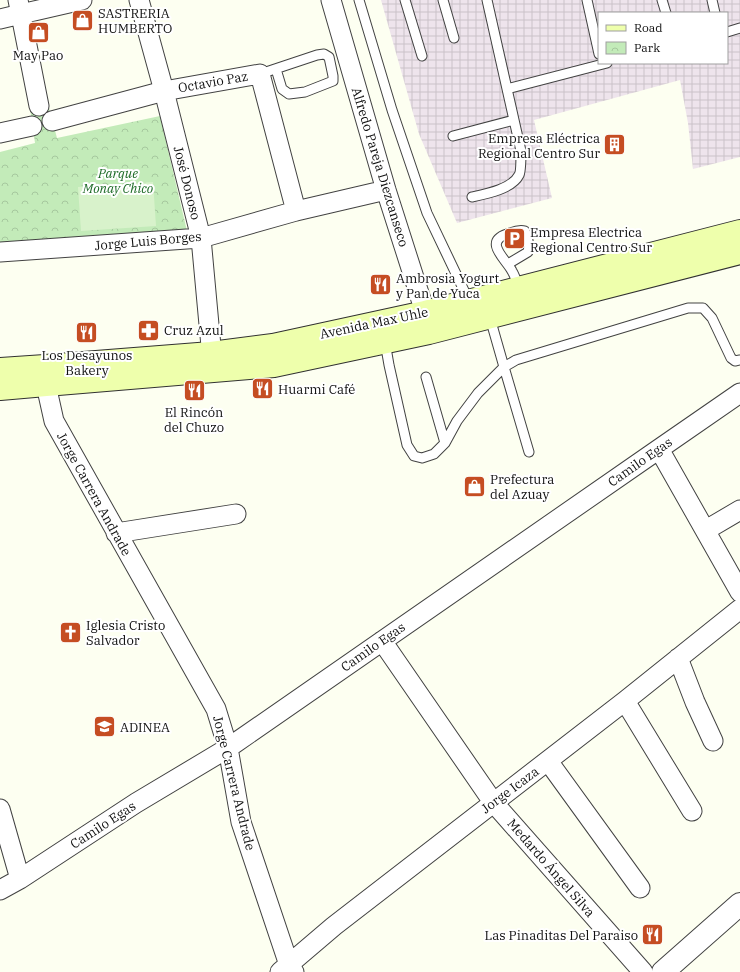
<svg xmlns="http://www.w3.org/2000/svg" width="740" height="972" viewBox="0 0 740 972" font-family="'IBM Plex Serif',serif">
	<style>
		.industrial { fill: url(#industrial-grid); fill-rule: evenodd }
		.park { fill: url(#park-crowns) }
		.pitch { fill: #d8f2cb }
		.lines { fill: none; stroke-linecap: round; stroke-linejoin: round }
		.service-casing { stroke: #424242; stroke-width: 11 }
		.minor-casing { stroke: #424242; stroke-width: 21 }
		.tertiary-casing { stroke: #424242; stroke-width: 24 }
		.secondary-casing { stroke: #313131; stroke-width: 24 }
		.service { stroke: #fff; stroke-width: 9 }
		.minor { stroke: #fff; stroke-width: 19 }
		.tertiary { stroke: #fff; stroke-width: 22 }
		.secondary { stroke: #eeffac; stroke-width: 22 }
		.labels { text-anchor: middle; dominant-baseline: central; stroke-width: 4; stroke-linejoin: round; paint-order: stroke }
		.poi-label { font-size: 13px; fill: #0f0f0f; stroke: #fff; text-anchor: start }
		.street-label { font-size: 13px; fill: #0f0f0f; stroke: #fff }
		.park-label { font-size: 13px; font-style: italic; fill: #1c6a25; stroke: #fff }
	</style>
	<defs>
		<pattern id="industrial-grid" width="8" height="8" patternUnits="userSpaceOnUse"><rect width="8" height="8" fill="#eee4ec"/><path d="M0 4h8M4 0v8" fill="none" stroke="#cbc2c9"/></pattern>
		<pattern id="park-crowns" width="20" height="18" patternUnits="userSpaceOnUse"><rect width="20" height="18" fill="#c3ebb9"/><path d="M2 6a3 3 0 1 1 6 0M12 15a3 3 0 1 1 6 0" fill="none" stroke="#a6c89e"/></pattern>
	</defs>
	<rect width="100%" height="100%" fill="#fdfff1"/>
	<path class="industrial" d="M381 0H740V157L693 169 688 123 680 80 534 120 552 198 457 223 419 134ZM599 13H727V63H599Z"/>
	<path class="park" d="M48 104 57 138 160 116 187 231 0 244V152L35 143 30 108Z"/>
	<path class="pitch" d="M153 182 156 226 81 231 78 187Z"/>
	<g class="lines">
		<defs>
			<path id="service" d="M359 0 392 110 427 213 469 301
				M405 0 422 56
				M443 0 454 38
				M587 0 599 54
				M662 0 666 13
				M712 0 715 13
				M727 32 740 28
				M260 74 317 55 324 54 329 57 333 76V81L305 92 289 94 282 89 276 69
				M507 89 607 63
				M453 136 514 120
				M472 197C486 194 512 189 519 175 521 172 521 156 521 151L487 0
				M508 264 528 252C530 244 528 238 525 231 518 229 513 232 507 234 483 242 506 259 512 271 515 276 517 282 519 288
				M490 318 504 367 529 452
				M385 342 389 365 407 445 414 456 422 458 434 454 445 443 457 421 478 393 504 367 516 360 688 308H703L712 318 731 358 735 361 740 360
				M426 377 445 443"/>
			<path id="minor" d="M18 0 39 106
				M139 0 164 91 201 238 213 368
				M331 0 386 190 425 312 427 326
				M0 19 21 14 82 0
				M52 121 164 91 260 74 296 211
				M0 133 32 126
				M0 252 201 238 296 211 386 190
				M45 371 46 385 54 421 216 709 228 748 241 822 289 965 294 972
				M659 449 740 592
				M706 530 740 510
				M116 533 236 514
				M382 641 493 802 643 972
				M678 658 695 702 713 741
				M625 701 692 811
				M548 761 640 888
				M0 809 20 879
				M0 890 20 879 136 803 228 748 659 449 740 393
				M280 972 334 926 625 701 740 609"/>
			<path id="tertiary" d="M663 972 740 904"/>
			<path id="secondary" d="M0 369 45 366 211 353 273 345 425 312 740 231
				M0 389 46 385 274 366 429 333 740 253"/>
		</defs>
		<use href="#service" class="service-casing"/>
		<use href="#minor" class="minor-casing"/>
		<use href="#tertiary" class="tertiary-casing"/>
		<use href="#secondary" class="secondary-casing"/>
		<use href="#service" class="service"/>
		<use href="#minor" class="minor"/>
		<use href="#tertiary" class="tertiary"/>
		<use href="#secondary" class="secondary"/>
	</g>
	<defs>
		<symbol id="shop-square" viewBox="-11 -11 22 22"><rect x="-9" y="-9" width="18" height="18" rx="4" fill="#c54d22" stroke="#fff"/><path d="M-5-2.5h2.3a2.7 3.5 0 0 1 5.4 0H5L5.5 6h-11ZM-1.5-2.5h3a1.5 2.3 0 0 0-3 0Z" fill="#fff"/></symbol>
		<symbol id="building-square" viewBox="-11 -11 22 22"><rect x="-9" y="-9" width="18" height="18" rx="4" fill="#c54d22" stroke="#fff"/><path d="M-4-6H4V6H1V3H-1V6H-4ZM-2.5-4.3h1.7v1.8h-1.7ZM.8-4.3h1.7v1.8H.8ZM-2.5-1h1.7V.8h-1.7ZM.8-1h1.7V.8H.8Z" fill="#fff"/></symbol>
		<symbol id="parking-square" viewBox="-11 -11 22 22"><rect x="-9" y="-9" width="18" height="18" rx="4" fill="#c54d22" stroke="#fff"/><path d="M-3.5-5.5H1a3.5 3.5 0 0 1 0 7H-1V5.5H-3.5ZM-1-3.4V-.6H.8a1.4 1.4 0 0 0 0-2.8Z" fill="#fff"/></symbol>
		<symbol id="restaurant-square" viewBox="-11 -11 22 22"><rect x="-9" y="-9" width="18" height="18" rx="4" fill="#c54d22" stroke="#fff"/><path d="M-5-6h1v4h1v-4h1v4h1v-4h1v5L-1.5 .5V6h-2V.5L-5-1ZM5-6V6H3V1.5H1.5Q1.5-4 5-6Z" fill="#fff"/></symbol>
		<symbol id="pharmacy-square" viewBox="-11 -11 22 22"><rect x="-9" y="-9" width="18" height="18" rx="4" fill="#c54d22" stroke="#fff"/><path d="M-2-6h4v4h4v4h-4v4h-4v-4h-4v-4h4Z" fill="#fff"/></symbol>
		<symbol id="church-square" viewBox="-11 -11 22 22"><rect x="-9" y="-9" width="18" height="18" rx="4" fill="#c54d22" stroke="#fff"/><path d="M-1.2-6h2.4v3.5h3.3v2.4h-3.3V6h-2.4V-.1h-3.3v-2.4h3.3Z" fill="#fff"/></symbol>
		<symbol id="school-square" viewBox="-11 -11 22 22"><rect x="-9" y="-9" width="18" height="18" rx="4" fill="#c54d22" stroke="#fff"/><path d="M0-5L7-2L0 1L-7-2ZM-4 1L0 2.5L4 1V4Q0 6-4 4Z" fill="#fff"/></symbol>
	</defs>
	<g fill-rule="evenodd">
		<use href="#shop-square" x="70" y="8" width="25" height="25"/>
		<use href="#shop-square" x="26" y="20" width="25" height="25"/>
		<use href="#building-square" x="602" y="132" width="25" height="25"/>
		<use href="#parking-square" x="502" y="226" width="25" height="25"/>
		<use href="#restaurant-square" x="368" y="272" width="25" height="25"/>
		<use href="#pharmacy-square" x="136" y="318" width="25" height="25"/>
		<use href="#restaurant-square" x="74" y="320" width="25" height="25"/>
		<use href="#restaurant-square" x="250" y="376" width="25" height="25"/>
		<use href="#restaurant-square" x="182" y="378" width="25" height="25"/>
		<use href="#shop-square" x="462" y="474" width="25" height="25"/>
		<use href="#church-square" x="58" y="620" width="25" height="25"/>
		<use href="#school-square" x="92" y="714" width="25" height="25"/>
		<use href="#restaurant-square" x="640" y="922" width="25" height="25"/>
	</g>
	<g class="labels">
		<g class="poi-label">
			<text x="98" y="13">SASTRERIA<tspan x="98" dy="15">HUMBERTO</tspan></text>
			<text x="38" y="55" text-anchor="middle">May Pao</text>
			<text x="600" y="138" text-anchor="end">Empresa Eléctrica<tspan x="600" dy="15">Regional Centro Sur</tspan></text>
			<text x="530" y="232">Empresa Electrica<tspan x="530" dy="15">Regional Centro Sur</tspan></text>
			<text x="396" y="278">Ambrosia Yogurt<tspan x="396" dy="15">y Pan de Yuca</tspan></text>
			<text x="164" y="330">Cruz Azul</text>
			<text x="87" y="355" text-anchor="middle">Los Desayunos<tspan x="87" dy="15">Bakery</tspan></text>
			<text x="278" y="389">Huarmi Café</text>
			<text x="194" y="412" text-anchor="middle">El Rincón<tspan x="194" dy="15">del Chuzo</tspan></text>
			<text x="490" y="479">Prefectura<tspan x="490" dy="15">del Azuay</tspan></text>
			<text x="86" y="625">Iglesia Cristo<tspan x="86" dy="15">Salvador</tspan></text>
			<text x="120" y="727">ADINEA</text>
			<text x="638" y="935" text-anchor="end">Las Pinaditas Del Paraiso</text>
		</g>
		<g class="street-label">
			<text transform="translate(213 82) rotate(-10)">Octavio Paz</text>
			<text transform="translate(380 167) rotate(73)">Alfredo Pareja Diezcanseco</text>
			<text transform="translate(187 183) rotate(76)">José Donoso</text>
			<text transform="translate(148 241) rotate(-5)">Jorge Luis Borges</text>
			<text transform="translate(374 323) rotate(-12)">Avenida Max Uhle</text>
			<text transform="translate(640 462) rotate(-35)">Camilo Egas</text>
			<text transform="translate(94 494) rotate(61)">Jorge Carrera Andrade</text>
			<text transform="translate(373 647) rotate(-35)">Camilo Egas</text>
			<text transform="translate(234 783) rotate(76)">Jorge Carrera Andrade</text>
			<text transform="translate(510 790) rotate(-37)">Jorge Icaza</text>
			<text transform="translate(103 825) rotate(-33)">Camilo Egas</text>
			<text transform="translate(551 868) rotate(49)">Medardo Ángel Silva</text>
		</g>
		<g class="park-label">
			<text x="118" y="173">Parque<tspan x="118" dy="15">Monay Chico</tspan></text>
		</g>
	</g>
	<rect x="598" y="12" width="130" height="52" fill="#ffffff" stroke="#9f9f9f"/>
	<rect x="606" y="25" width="20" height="6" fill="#eeffac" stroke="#9f9f9f"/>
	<text x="634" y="32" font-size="12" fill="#0f0f0f">Road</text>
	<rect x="606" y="42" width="20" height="12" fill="url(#park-crowns)" stroke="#9f9f9f"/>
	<text x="634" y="52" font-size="12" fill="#0f0f0f">Park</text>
</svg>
